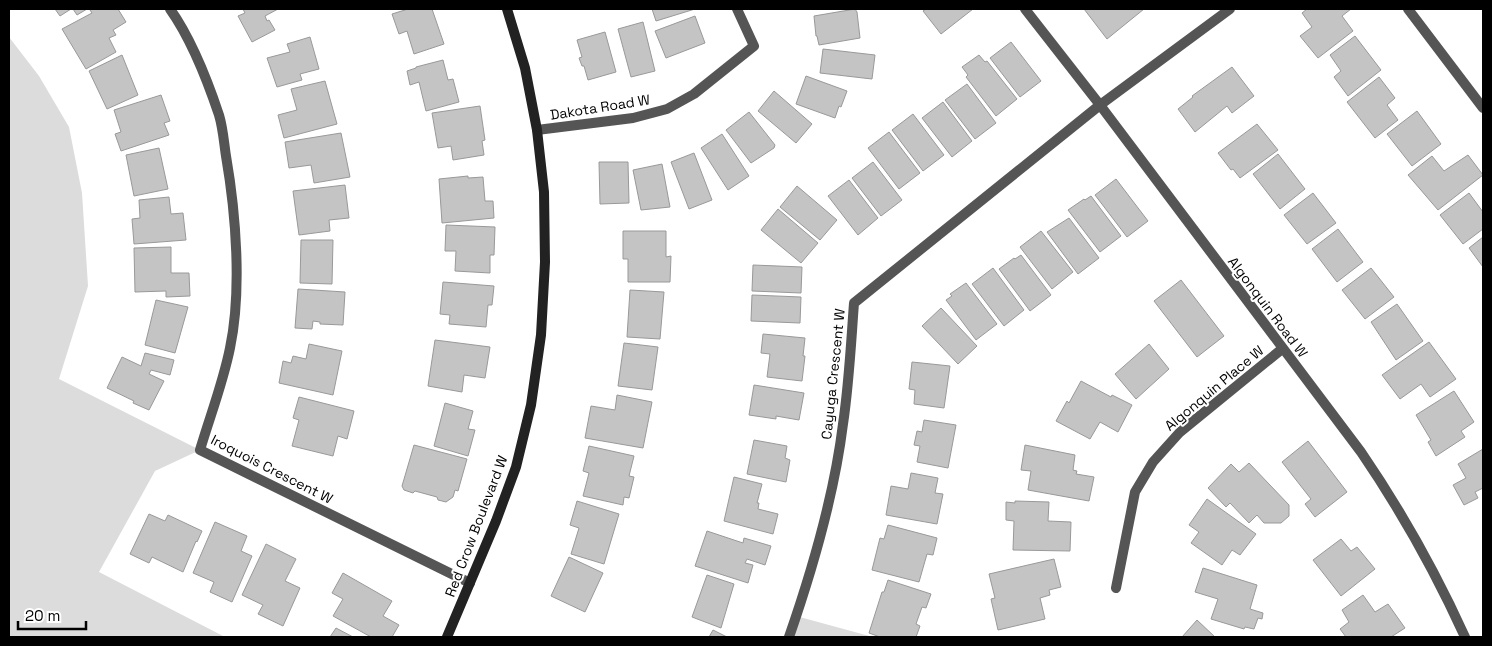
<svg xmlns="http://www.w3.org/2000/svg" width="1492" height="646" viewBox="0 0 1492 646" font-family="'Space Grotesk',sans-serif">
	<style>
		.green { fill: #dcdcdc }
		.building { fill: #c4c4c4; stroke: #999 }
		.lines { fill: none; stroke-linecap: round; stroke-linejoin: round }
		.street { stroke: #555; stroke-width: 10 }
		.secondary { stroke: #222; stroke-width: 10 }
		.labels { text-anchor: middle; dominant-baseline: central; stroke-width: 4; stroke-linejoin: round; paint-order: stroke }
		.street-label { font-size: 14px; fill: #000; stroke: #fff }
	</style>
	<rect width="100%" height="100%" fill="#fff"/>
	<path class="green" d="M9 37 39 76 69 127 82 193 88 286 59 379 200 450 155 471 99 572 225 637H9Z
		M796 616 873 637H789Z"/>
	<path class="building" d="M55 9H71L60 16Z
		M73 9H87L77 15Z
		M92 9H118L126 22 113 30 116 35 109 38 116 52 86 69 62 29 92 13 90 10Z
		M243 9H278L265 16 267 21 269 20 275 30 252 42 238 16 245 13Z
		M408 9H432L444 44 414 54 407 31 399 34 392 14Z
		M652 9H695L656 21Z
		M855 9 857 12 860 38 819 45 817 36H816L814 16Z
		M926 9H973L941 34 923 11Z
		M1084 9H1144L1107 39Z
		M1307 9H1351L1342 16 1353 31 1318 58 1300 36 1312 27 1302 13Z
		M695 16 705 43 666 58 655 31Z
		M643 22 655 71 631 77 618 29Z
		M605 32 616 72 588 80 584 66H582L579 58 582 57 577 40Z
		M1355 36 1381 70 1348 96 1334 77 1341 71 1330 55Z
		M310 37 319 69 300 74 302 80 277 87 267 58 290 52 287 44Z
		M1011 42 1041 81 1020 97 990 58Z
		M823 49 875 55 872 79 820 73Z
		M122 55 138 95 107 109 89 71Z
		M979 55 985 62 987 61 1017 99 996 116 966 77 968 75 962 67Z
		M443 60 448 80 453 79 459 102 426 111 419 82 410 85 407 71 416 68V67Z
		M1232 67 1254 96 1232 113 1227 106 1195 132 1178 109 1193 97 1192 96Z
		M806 76 847 91 841 107 839 106 835 118 796 104Z
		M1379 77 1395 98 1387 105 1398 120 1375 138 1347 102Z
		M325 81 337 124 284 138 278 115 297 110 291 89Z
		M967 84 996 123 975 139 945 100Z
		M774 91 812 124 796 143 758 111Z
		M161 95 170 121 164 123 169 135 121 151 115 134 121 132 114 110Z
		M943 102 972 141 952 157 922 118Z
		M480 106 485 140 482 141 484 155 453 160 451 146 438 148 432 113Z
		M1417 111 1441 144 1412 166 1387 134Z
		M749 112 775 145 774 148 751 163 726 130Z
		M913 114 944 155 923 171 892 130Z
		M1257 124 1278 150 1240 178 1233 169 1231 170 1218 153Z
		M889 132 920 173 899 189 868 148Z
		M341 133 350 177 314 183 311 165 289 168 285 142Z
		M722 134 749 176 728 190 701 148Z
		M159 148 168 189 134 196 126 155Z
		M694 153 712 200 689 209 671 162Z
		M1278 154 1305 189 1280 209 1253 174Z
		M1468 155 1483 175 1438 210 1408 175 1432 156 1444 171Z
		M599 162H628L629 203 600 204Z
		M873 162 902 200 881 216 852 178Z
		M662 164 670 207 641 210 633 170Z
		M468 176V178L483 177 485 201H493L494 218 442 223 439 179Z
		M1116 179 1148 221 1127 237 1095 195Z
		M849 180 878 218 858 235 828 196Z
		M345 185 349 218 329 220 330 231 299 235 293 191Z
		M797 186 837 220 820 240 780 207Z
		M1313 193 1336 223 1307 244 1284 215Z
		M1469 193 1483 212V229L1463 244 1440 215Z
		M1091 196 1121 236 1100 252 1068 210 1084 199 1085 200Z
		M169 197 171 214 183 213 186 240 134 244 132 219 140 218 139 200Z
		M778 209 818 243 801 263 761 230Z
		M1069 218 1099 258 1078 274 1047 232Z
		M446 225 495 227 494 255H490V273L455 271 456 251H445Z
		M1338 229 1363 262 1337 282 1312 249Z
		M623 231H666V257L671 256 670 282H628V259H623Z
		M1041 231 1073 272 1052 289 1020 247Z
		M1483 237V267L1469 248Z
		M301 240H333L332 284 300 283Z
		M171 247V273H189L190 296 166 297V291L135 292 134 248Z
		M1021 255 1051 295 1030 311 999 269 1014 258 1015 259Z
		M753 265 802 267 801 293 752 291Z
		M993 268 1024 310 1004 326 972 284Z
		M1371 268 1394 297 1365 319 1342 290Z
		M1181 280 1224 336 1197 357 1154 301Z
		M443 282 494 286 492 305H488L486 327 449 324 450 315 440 314Z
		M966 283 997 324 976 340 946 300 952 296 950 294Z
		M298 289 345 292 343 325 320 324V322L313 321 312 329 295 328Z
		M630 290 664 292 660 339 627 337Z
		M752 295 801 297 800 323 751 321Z
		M156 300 188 307 175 353 145 345Z
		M1397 304 1423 341 1396 360 1371 322Z
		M941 308 977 346 958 364 922 326Z
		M763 334 805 338 803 356H805L802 381 767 377 770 354 761 353Z
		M435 340 490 347 485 378 464 375 462 392 428 386Z
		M1429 342 1456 379 1430 397 1421 384 1400 399 1382 375Z
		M624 343 658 347 652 390 618 386Z
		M309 344 342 351 333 395 279 383 283 361 291 363 293 356 306 359Z
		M1149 344 1169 369 1136 399 1115 374Z
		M145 353 174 360 170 375 151 370 149 374 164 381 149 410 133 403 134 401 107 388 122 357 141 366Z
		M912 362 950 366 944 408 914 404 915 390 909 389Z
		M1081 381 1111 397 1112 395 1132 405 1118 432 1100 422 1090 439 1056 421 1067 401 1069 403Z
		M754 385 804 393 799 420 776 416V419L749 415Z
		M1454 391 1474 422 1461 431 1465 437 1436 456 1428 442 1431 440 1416 415Z
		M617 395 652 402 643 448 585 438 591 406 615 410Z
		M299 397 354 411 347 439 338 436 333 456 292 446 299 420 293 418Z
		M445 403 473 411 468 429 475 430 468 456 434 446Z
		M924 420 956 425 948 468 917 462 920 446 914 445 917 431 922 432Z
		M754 440 787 446 785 458 790 460 786 482 747 474Z
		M1308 441 1347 492 1315 517 1305 504 1311 499 1282 462Z
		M414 445 467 459 458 491 455 490 453 497 446 502 438 500 437 497 415 491 413 493 404 490 402 486Z
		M1025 445 1075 455 1073 470 1077 471 1076 474 1094 477 1089 501 1028 490 1031 471 1021 470Z
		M589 446 634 456 629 476 634 477 629 498 624 497 623 505 583 496 589 473 583 471Z
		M1483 449V488L1475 492 1478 498 1464 505 1453 485 1466 478 1458 464Z
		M1249 463 1289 505V516L1281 523H1264L1257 515 1249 523 1230 503 1226 507 1208 488 1231 464 1239 472Z
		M911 473 938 478 935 493 943 494 937 524 886 515 891 486 908 489Z
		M734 477 762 484 757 503H759L758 509 778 514 773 534 724 521Z
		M1207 499 1256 534 1240 555 1232 550 1222 565 1191 543 1199 532 1189 525Z
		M577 501 619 514 604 564 571 554 579 528 570 525Z
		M1015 501 1049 502 1048 521 1071 522 1070 551 1013 550 1014 521 1006 520V502L1015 503Z
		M149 514 165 521 168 515 202 531 197 542 196 541 183 572 152 557 149 563 130 554Z
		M215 522 247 536 241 551 252 556 232 602 210 592 214 582 193 573Z
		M888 525 937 538 933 555 927 554 919 582 872 570 880 538 884 539Z
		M707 531 743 543 744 538 771 546 765 565 747 559 745 563 753 565 748 583 695 566Z
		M1341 539 1351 551 1357 547 1375 569 1341 596 1313 560Z
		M266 544 296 559 285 581 300 588 283 626 258 614 263 605 242 595Z
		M569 557 603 573 585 612 551 596Z
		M1054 559 1061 587 1049 590 1050 595 1040 598 1045 619 998 630 991 599 995 598 989 574Z
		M1203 568 1257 585 1250 609 1263 613 1262 619 1258 618 1254 629 1245 627 1244 629 1211 619 1218 599 1195 592Z
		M343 573 392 601 383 616 399 625 392 637H371L333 616 343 599 332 593Z
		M707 575 734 584 721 628 692 617Z
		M888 580 931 594 926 608 922 607 916 624 920 626 916 637H880L869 633 882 592H884Z
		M1363 595 1375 612 1388 604 1405 628 1391 637H1346L1340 629 1349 622 1342 610Z
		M1197 620 1215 637H1182Z
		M336 628 353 637H330Z
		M713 630 727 637H709Z"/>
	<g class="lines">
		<path class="street" d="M170 9C192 40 207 79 219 115 223 128 224 143 226 156 236 214 242 291 230 348 223 383 210 416 200 450L470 583
			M1025 9 1100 105 1361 452C1402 512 1435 571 1465 637
			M1408 9 1483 108
			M537 130 633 118 667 109 694 94 754 46 737 9
			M1116 588 1135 492 1153 462 1180 432 1282 349
			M789 637C813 568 834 497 843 424 849 384 851 343 854 303L1100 105 1230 9"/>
		<path class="secondary" d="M447 637 496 521 516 467 531 405 541 335 545 262 544 192 537 130 525 68 507 9"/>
	</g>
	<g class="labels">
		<g class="street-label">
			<text transform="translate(600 107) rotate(-9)">Dakota Road W</text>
			<text transform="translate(1268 307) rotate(53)">Algonquin Road W</text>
			<text transform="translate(833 374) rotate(-84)">Cayuga Crescent W</text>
			<text transform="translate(1214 388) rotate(-40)">Algonquin Place W</text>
			<text transform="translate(272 469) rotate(27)">Iroquois Crescent W</text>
			<text transform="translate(476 526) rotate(-69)">Red Crow Boulevard W</text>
		</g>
	</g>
	<rect width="1492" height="646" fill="none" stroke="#000000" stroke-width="20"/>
	<path d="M18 621v8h68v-8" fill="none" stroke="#000000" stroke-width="2.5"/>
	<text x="25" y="621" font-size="15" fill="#000000" stroke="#ffffff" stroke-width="4" paint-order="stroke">20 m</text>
</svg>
